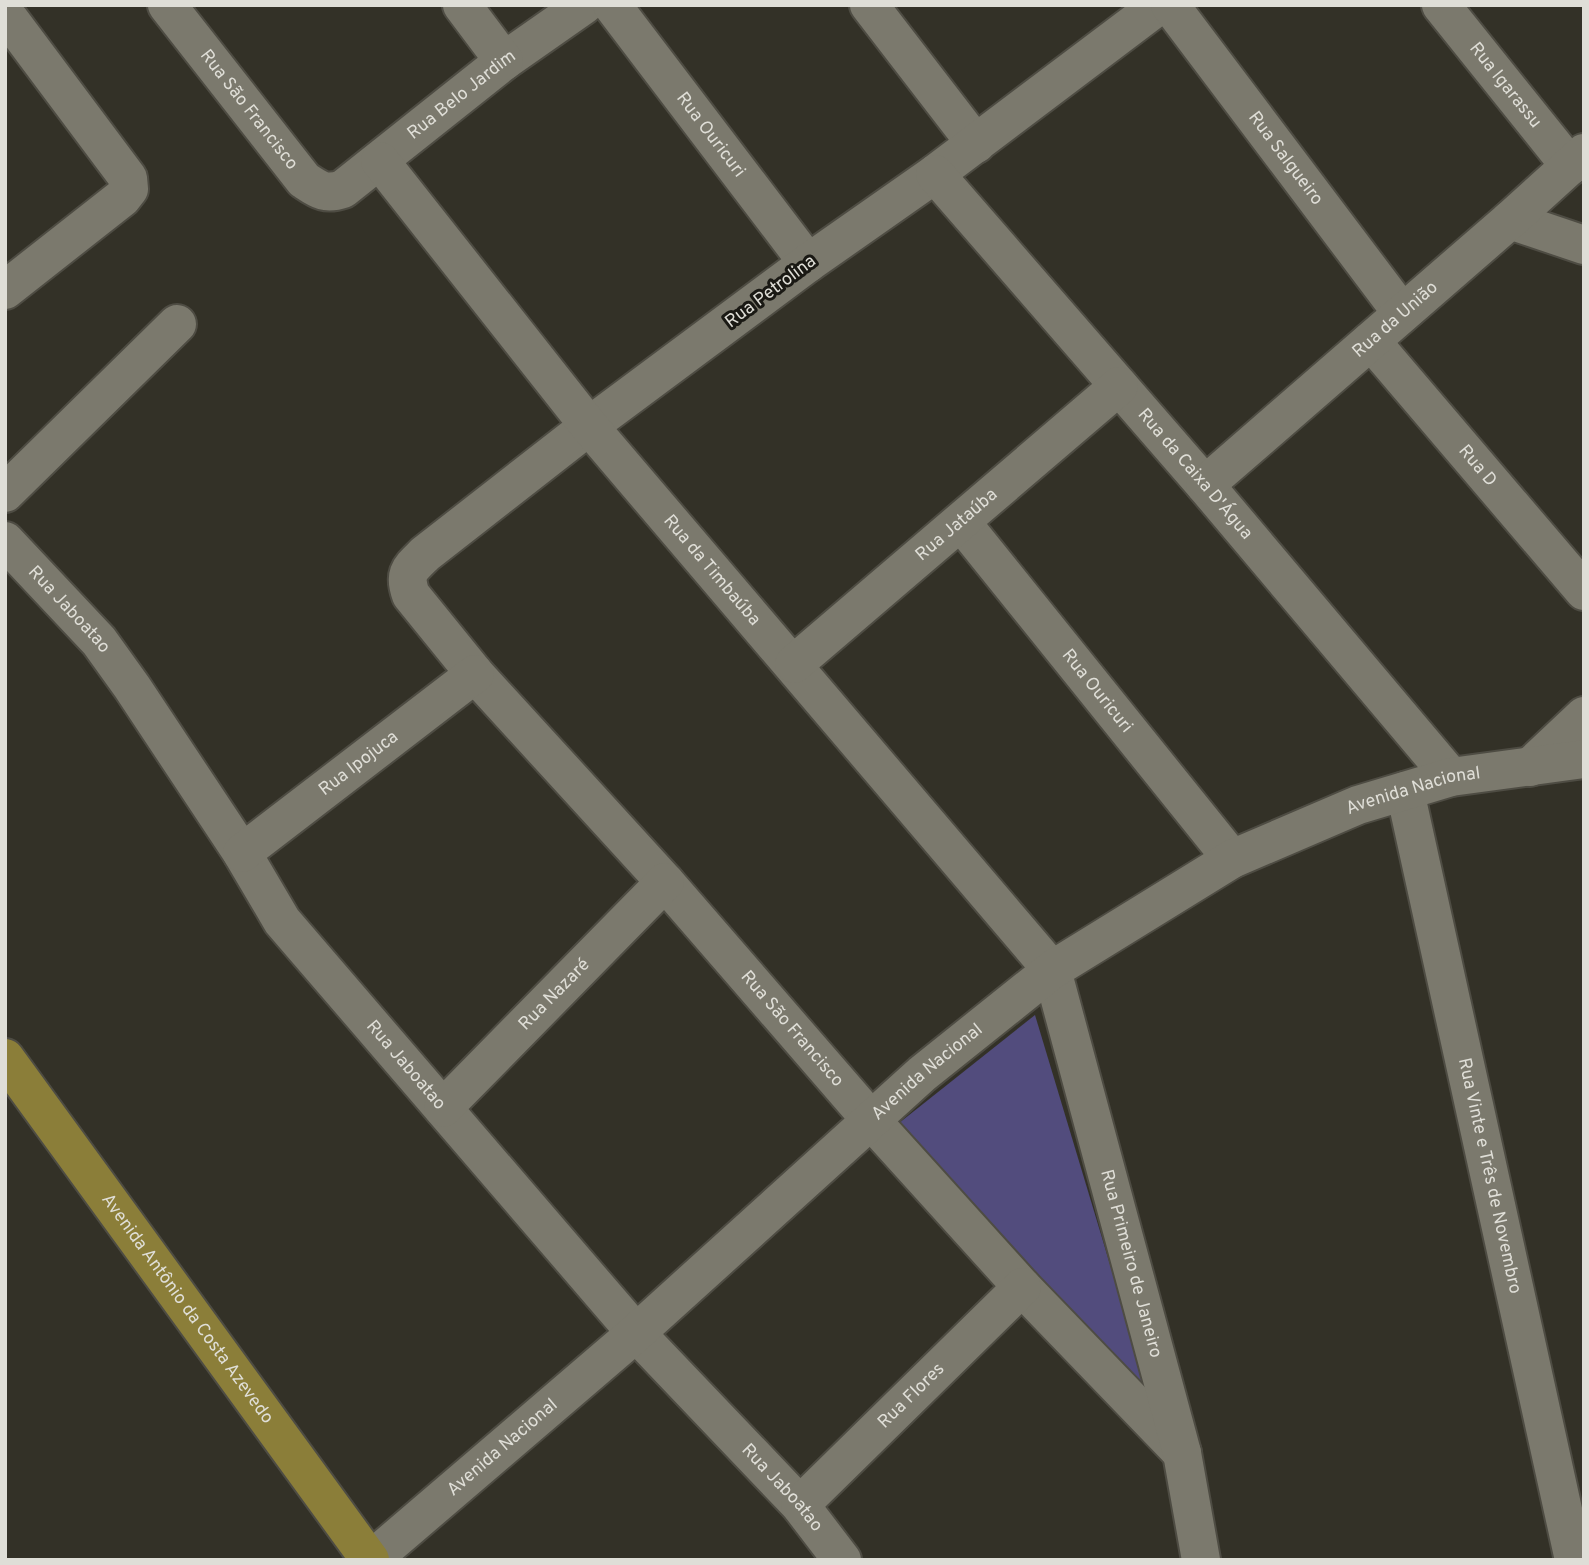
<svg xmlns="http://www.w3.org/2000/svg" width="1589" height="1565" viewBox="0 0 1589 1565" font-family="Overpass,sans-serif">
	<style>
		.green { fill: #524c7d }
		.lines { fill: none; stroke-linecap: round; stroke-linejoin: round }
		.minor-casing { stroke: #4e4c43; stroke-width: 42 }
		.major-casing { stroke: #4e4c43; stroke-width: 42 }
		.minor { stroke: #7b796d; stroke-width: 38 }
		.major { stroke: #8b7e39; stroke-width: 38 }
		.labels { text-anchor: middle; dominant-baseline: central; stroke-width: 6; stroke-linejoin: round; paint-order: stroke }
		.street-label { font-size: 18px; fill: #dfded7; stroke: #1a1914 }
	</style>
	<rect width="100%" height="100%" fill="#333127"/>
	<path class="green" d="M1035 1015 1152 1404 894 1127Z"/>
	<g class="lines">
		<defs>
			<g id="minor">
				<path id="s1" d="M167 5 304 180C319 190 325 195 343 189L504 61 584 5"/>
				<path d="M462 5 504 61"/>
				<path id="s2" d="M612 5 808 263"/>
				<path d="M869 5 976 144"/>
				<path id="s3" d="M1159 5 935 174 808 263 589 426 425 554C410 569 403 573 411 595L475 674 665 882 871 1120 1022 1287 1182 1453"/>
				<path id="s4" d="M1170 5 1402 313"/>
				<path id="s5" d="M1441 5 1570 166"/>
				<path id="s6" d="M380 161 589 426 1052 970 1182 1453 1201 1560"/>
				<path id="s7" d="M935 174 1205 485 1451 777"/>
				<path d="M1510 220 1584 245"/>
				<path d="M5 290 122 198 129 189 128 178 10 20"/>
				<path id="s8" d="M1371 341 1584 591"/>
				<path id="s9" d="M1205 485 1510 220 1584 153"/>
				<path d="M5 493 177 324"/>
				<path id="s10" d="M961 522 1232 859"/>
				<path id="s11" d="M5 541 99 641 132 687 242 853 282 921 636 1333 800 1505 842 1560"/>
				<path id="s12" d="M794 664 1119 386"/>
				<path d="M1530 767 1584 716"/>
				<path id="s13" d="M1405 791 1574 1560"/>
				<path id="s14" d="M242 853 475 674"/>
				<path id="s15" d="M443 1108 665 882"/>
				<path id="s16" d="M800 1505 1022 1287"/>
				<path id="s17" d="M371 1560 636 1333 922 1074 1052 970 1232 859 1358 805 1451 777 1584 759"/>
			</g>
			<g id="major">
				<path id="s18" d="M5 1058 370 1560"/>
			</g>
		</defs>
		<use href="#minor" class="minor-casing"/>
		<use href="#major" class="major-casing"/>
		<use href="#minor" class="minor"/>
		<use href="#major" class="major"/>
	</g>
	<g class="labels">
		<g class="street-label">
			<text stroke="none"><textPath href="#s5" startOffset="103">Rua Igarassu</textPath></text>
			<text stroke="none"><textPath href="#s1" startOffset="416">Rua Belo Jardim</textPath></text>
			<text stroke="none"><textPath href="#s1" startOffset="133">Rua São Francisco</textPath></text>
			<text stroke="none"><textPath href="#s2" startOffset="163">Rua Ouricuri</textPath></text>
			<text stroke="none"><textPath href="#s4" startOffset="192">Rua Salgueiro</textPath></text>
			<text transform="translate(771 292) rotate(-37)">Rua Petrolina</text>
			<text stroke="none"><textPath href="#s9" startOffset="252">Rua da União</textPath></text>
			<text stroke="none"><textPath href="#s8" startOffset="164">Rua D</textPath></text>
			<text stroke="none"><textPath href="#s7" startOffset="397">Rua da Caixa D'Água</textPath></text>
			<text stroke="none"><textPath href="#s12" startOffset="214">Rua Jataúba</textPath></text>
			<text stroke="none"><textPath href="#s6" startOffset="527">Rua da Timbaúba</textPath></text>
			<text stroke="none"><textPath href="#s11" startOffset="94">Rua Jaboatao</textPath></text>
			<text stroke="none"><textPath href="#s10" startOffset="217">Rua Ouricuri</textPath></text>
			<text stroke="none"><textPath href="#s14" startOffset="147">Rua Ipojuca</textPath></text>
			<text stroke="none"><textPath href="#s17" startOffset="1307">Avenida Nacional</textPath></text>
			<text stroke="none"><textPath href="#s15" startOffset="159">Rua Nazaré</textPath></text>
			<text stroke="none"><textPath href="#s3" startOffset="1542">Rua São Francisco</textPath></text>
			<text stroke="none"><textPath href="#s11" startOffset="662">Rua Jaboatao</textPath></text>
			<text stroke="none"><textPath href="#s17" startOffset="740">Avenida Nacional</textPath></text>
			<text stroke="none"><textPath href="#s13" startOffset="394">Rua Vinte e Três de Novembro</textPath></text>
			<text stroke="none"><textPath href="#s6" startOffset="1356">Rua Primeiro de Janeiro</textPath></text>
			<text stroke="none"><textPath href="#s18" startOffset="310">Avenida Antônio da Costa Azevedo</textPath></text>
			<text stroke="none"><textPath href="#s16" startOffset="156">Rua Flores</textPath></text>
			<text stroke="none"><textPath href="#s17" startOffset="173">Avenida Nacional</textPath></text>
			<text stroke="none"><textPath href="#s11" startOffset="1228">Rua Jaboatao</textPath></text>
		</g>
	</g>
	<rect width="1589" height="1565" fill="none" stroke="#dfded7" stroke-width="14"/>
</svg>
